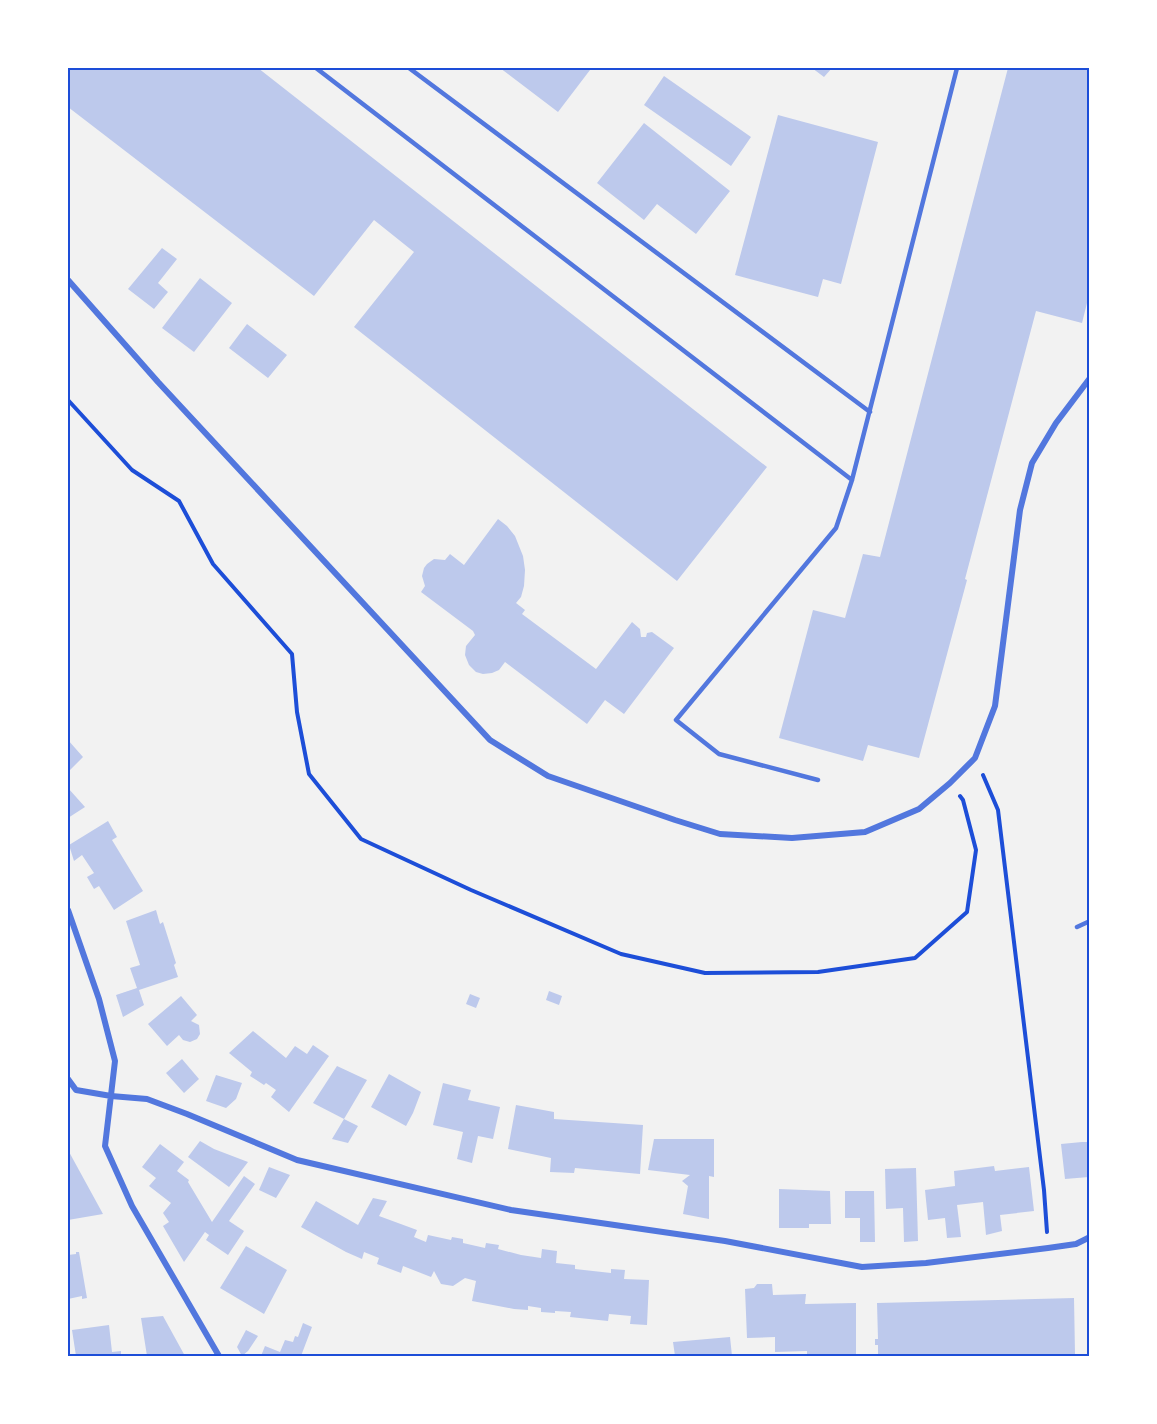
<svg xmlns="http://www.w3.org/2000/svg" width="1157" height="1424" viewBox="0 0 1157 1424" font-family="'DM Sans',sans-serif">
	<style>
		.building { fill: #bdc9ec }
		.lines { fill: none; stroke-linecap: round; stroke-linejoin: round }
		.path { stroke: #1d4ed8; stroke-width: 4 }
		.service { stroke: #5277de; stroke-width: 4.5 }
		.minor { stroke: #5277de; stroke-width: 6 }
		.neatline { fill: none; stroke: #1d4ed8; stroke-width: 2 }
	</style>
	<rect width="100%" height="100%" fill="#f2f2f2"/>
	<path class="building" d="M68 68H258L767 467 677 581 354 327 414 252 374 220 314 296 68 107Z
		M500 68H586L590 70 558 112Z
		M812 68H832L824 77Z
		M1008 68H1089V295L1082 323 1036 311 965 579 967 580 919 758 868 745 863 761 779 738 813 610 845 618 863 554 880 557Z
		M664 76 751 137 731 166 644 105Z
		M778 115 878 142 841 284 823 279 818 297 735 275Z
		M644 123 730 191 696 234 657 204 644 220 597 183Z
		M162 248 177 259 158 283 168 292 154 309 128 289Z
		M200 278 232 303 194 352 162 328Z
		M247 324 287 355 268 378 229 348Z
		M498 519 507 526 515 536 523 556 525 570 524 586 521 597 516 603 525 610 522 614 596 669 632 622 640 629 641 637H646L647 633 652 632 674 648 624 714 605 700 587 724 505 662 499 670 492 673 483 674 476 672 469 665 465 655 466 646 475 635 473 631 421 592 425 586 422 576 424 568 427 564 434 559 445 560 450 554 464 565Z
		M68 740 83 757 68 772Z
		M68 788 85 807 68 818Z
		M108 821 117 837 112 840 143 891 114 910 99 886 94 889 87 877 94 873 82 855 74 861 69 845Z
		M156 910 160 924 163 922 176 963 174 965 178 977 139 990 144 1005 123 1017 116 995 137 988 130 968 140 965 126 921Z
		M549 991 562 996 559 1005 546 1000Z
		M470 994 480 998 476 1008 466 1004Z
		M181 996 197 1015 191 1021 199 1025 200 1034 197 1039 190 1042 183 1040 179 1035 167 1046 148 1024Z
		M253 1031 286 1058 295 1046 307 1054 313 1045 329 1056 289 1112 271 1097 276 1090 266 1083 264 1085 250 1076 252 1072 229 1053Z
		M182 1059 199 1079 184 1093 166 1073Z
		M337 1066 367 1080 344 1119 313 1103Z
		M389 1074 421 1092 413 1113 406 1126 371 1107Z
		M216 1075 242 1083 236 1099 226 1108 206 1101Z
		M443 1083 471 1090 468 1100 500 1107 493 1139 478 1136 472 1163 457 1159 463 1132 433 1125Z
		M516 1105 554 1112V1119L643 1125 640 1174 575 1168 574 1173 550 1172 551 1158 508 1149Z
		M344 1119 358 1126 348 1143 332 1139Z
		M654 1139H714V1177L709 1176V1219L683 1214 688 1186 682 1181 690 1175 648 1170Z
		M200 1141 214 1149 248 1162 229 1187 188 1157Z
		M1082 1142H1089V1177L1065 1179 1061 1144Z
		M160 1144 184 1162 177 1171 189 1180 188 1182 212 1222 244 1176 255 1184 229 1221 244 1231 228 1255 206 1240 209 1235 205 1232 184 1262 163 1226 169 1222 163 1213 171 1203 149 1186 156 1178 142 1167Z
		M68 1150 103 1214 68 1220Z
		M994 1166 995 1171 1029 1167 1034 1211 1000 1215 1002 1231 986 1235 983 1202 957 1205 961 1237 947 1238 945 1218 928 1220 925 1190 955 1186 954 1171Z
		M269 1167 290 1175 276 1198 259 1190Z
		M916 1168 918 1241 904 1242 903 1208 886 1209 885 1169Z
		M779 1189 830 1191 831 1224H809V1228H779Z
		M845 1191H874L875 1242H860V1218H845Z
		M373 1198 387 1201 379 1216 417 1230 414 1237 426 1242 428 1235 451 1240 452 1237 463 1239V1243L485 1248 486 1243 499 1245 498 1249 521 1255 541 1258 542 1249 557 1251 556 1263 575 1265V1269L611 1273V1269L625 1270 624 1279 649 1280 647 1325 630 1324 631 1316 609 1314 608 1321 570 1317 571 1312 555 1311V1313L541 1312V1308L528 1306V1310L514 1309 472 1301 476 1281 465 1278 453 1286 441 1284 434 1271 431 1277 403 1266 401 1273 377 1264 379 1258 364 1252 362 1259 346 1252 301 1227 316 1201 358 1225Z
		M246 1246 287 1270 264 1314 220 1288Z
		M76 1252H79L87 1298 82 1299V1296L68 1299V1255L76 1254Z
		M757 1284H772L773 1295 806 1294 805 1304 856 1303V1356H807V1351L775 1352V1337L747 1338 745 1289 754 1288Z
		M1074 1298 1075 1354 996 1356H878V1345H875V1339H878L877 1303Z
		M163 1316 185 1356H147L141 1318Z
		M303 1323 312 1327 301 1356H261L265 1346 280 1352 285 1340 293 1342 295 1336 298 1337Z
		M109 1325 112 1352 121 1351V1356H76L72 1330Z
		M246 1330 258 1336 248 1351 242 1356 237 1347Z
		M730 1337 732 1356H675L673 1342Z"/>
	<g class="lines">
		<path class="path" d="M68 400 132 470 179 501 213 564 292 654 297 712 309 774 361 839 471 890 621 954 705 973 818 972 915 958 967 912 976 850 963 800 960 796
			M983 775 998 810 1044 1190 1047 1232"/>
		<path class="service" d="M316 68 852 480
			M409 68 870 412
			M818 780 719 754 676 720 836 528 852 480 957 68
			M1077 927 1090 921"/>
		<path class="minor" d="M68 280 158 382 490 740 548 776 675 820 720 834 792 838 865 832 919 809 950 783 975 758 995 706 1020 510 1032 463 1056 423 1090 378
			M68 910 99 999 115 1061 105 1146 132 1206 219 1356
			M68 1079 76 1090 111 1096 147 1099 187 1114 297 1160 511 1210 725 1241 862 1267 926 1263 1048 1248 1076 1244 1090 1237"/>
	</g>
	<rect width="1157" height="1424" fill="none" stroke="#ffffff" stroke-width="138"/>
	<rect x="69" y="69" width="1019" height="1286" class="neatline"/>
</svg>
